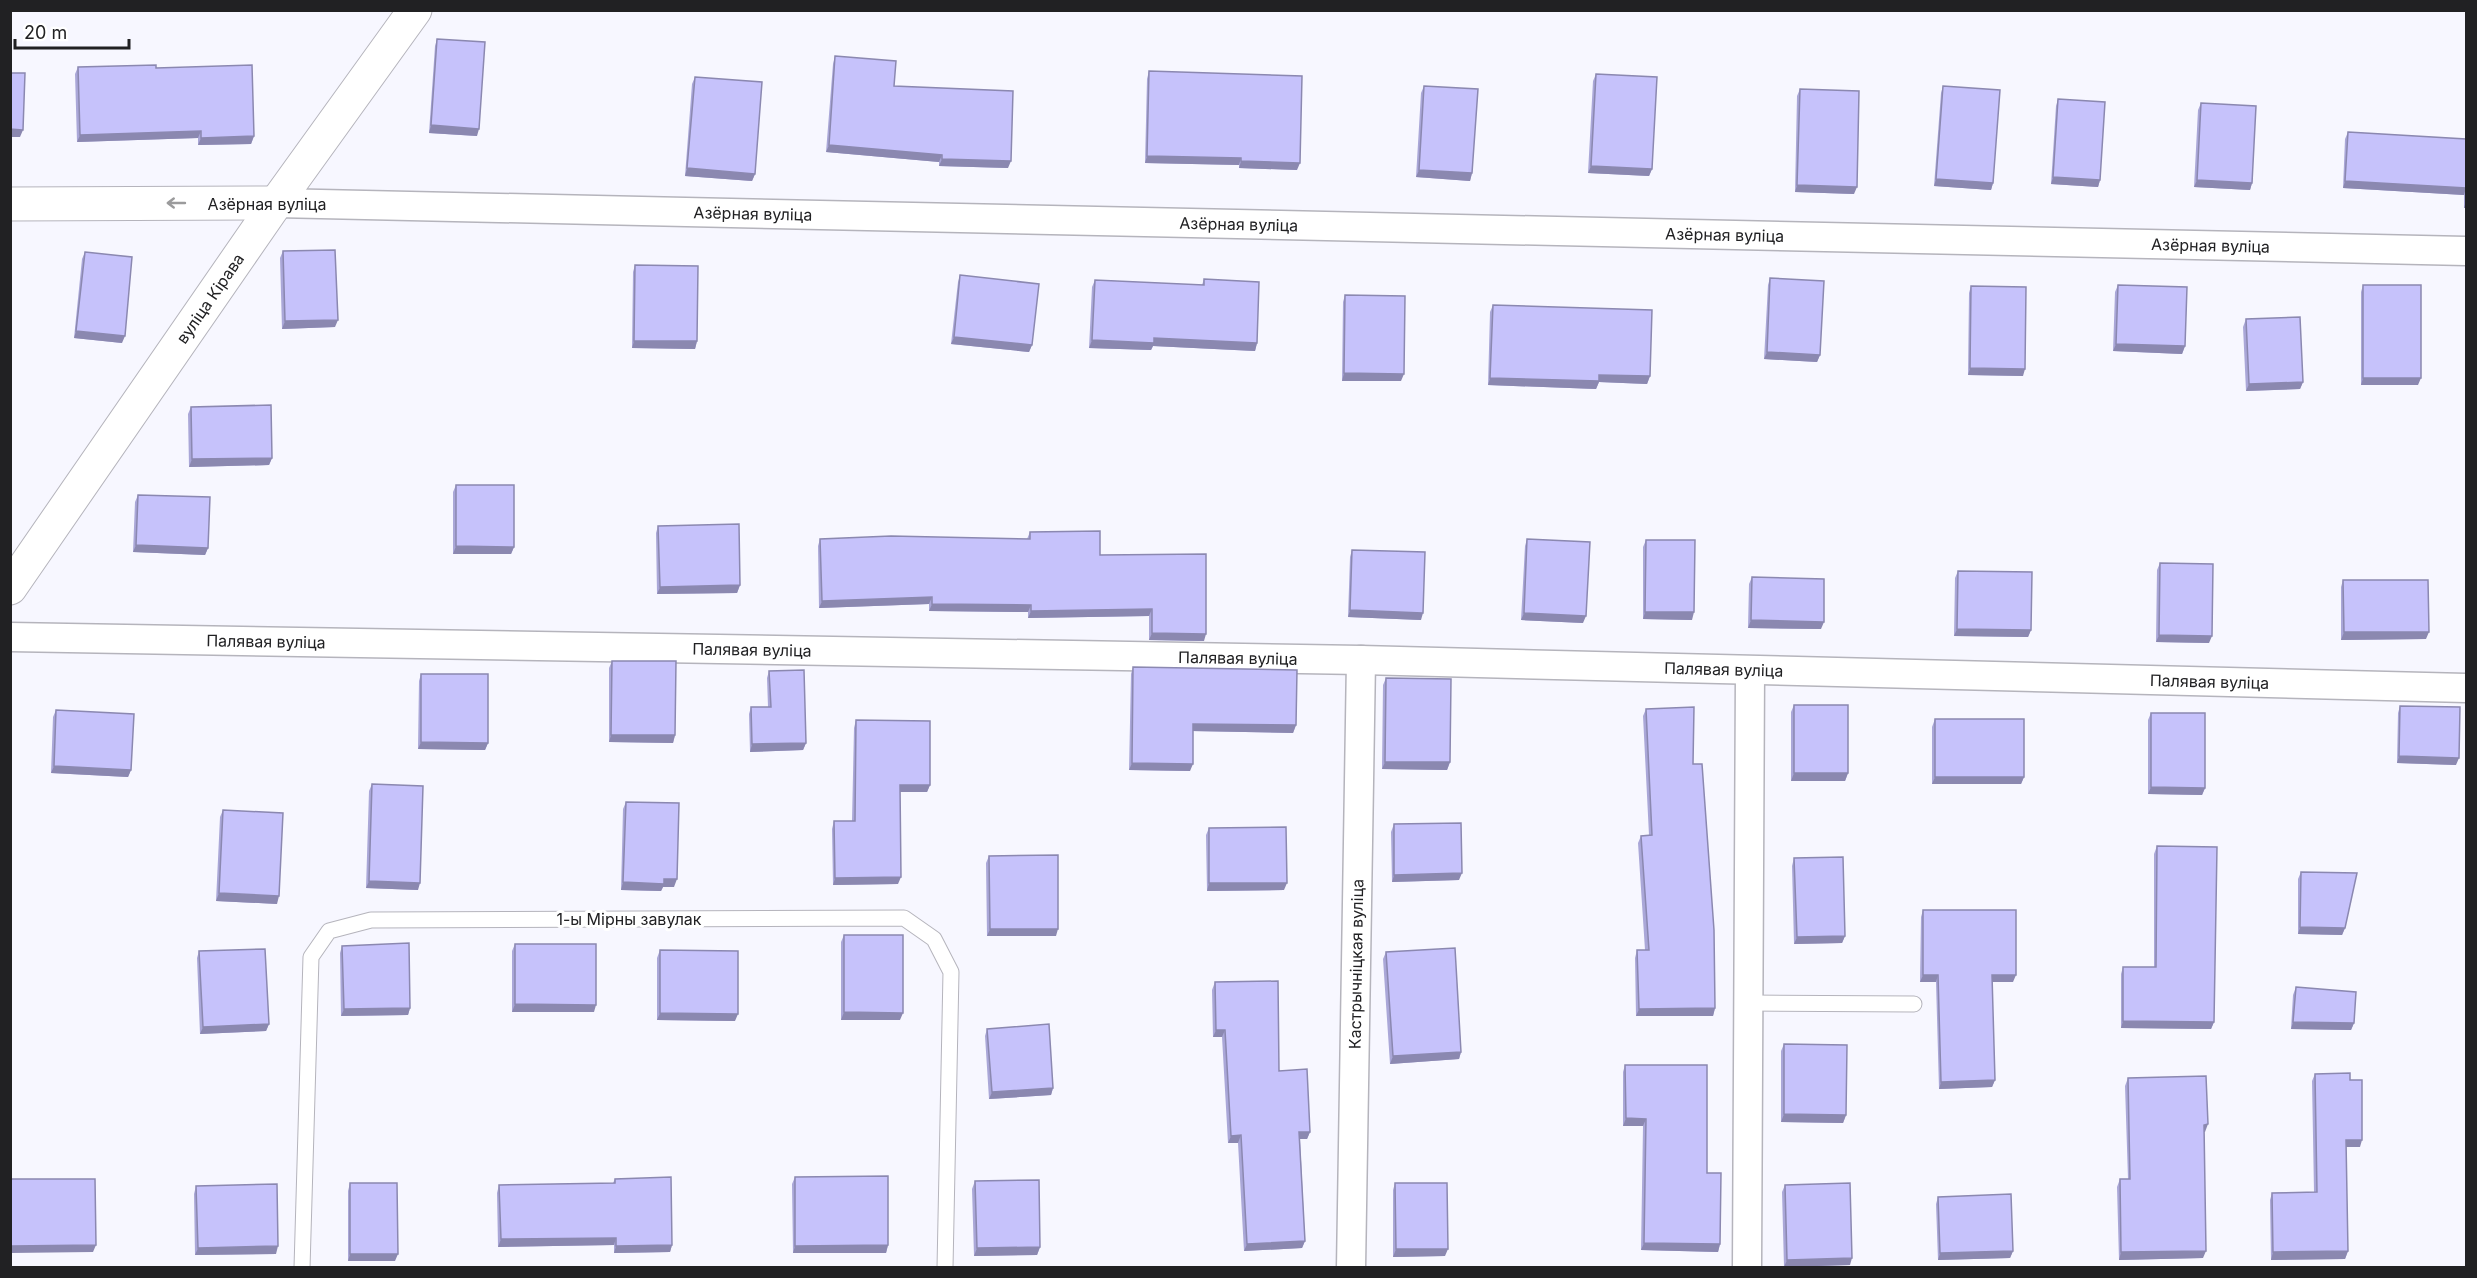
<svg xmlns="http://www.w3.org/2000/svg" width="2477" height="1278" viewBox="0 0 2477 1278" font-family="Inter,sans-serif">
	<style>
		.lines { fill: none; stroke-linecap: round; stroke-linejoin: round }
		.lane-casing { stroke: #b5b4bc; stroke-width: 17 }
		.street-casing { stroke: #b5b4bc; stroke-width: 31 }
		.secondary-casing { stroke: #b5b4bc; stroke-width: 35 }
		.lane { stroke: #fff; stroke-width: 15 }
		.street { stroke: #fff; stroke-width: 28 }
		.secondary { stroke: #fff; stroke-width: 33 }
		.wall { fill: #aaa7d8 }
		.shaded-wall { fill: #8b88b0 }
		.building { fill: #c6c2fb; stroke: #8b88b0; stroke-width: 1.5 }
		.oneway { stroke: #9b9b9c }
		.labels { text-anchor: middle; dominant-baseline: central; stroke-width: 6; stroke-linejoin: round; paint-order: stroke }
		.street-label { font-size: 16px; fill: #212123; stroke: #fff }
	</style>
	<rect width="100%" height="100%" fill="#f7f7ff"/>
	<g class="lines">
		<defs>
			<path id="lane" d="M1748 1003 1914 1004
				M302 1268 311 957 329 931 371 920 904 918 934 939 951 972 945 1268"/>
			<g id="street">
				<path id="s1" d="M276 203 2466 251"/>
				<path id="s2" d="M10 637 1361 660 2466 688"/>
				<path id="s3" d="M1351 1268 1361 660"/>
				<path d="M1747 1268 1750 671"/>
			</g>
			<g id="secondary">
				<path d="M10 204 276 203"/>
				<path id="s4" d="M10 588 276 203 415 10"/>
			</g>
		</defs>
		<use href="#lane" class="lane-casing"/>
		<use href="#street" class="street-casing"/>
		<use href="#secondary" class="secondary-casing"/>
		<use href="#lane" class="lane"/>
		<use href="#street" class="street"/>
		<use href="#secondary" class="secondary"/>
	</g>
	<path class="wall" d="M437 39 477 136 429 133 435 46Z
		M835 56 894 86 1008 168 939 166V162L826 152 833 64Z
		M78 67 156 68 254 136 251 144 198 145V138L77 142 75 74Z
		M1149 71 1297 170 1239 168V165L1145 163 1147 79Z
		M1596 74 1652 169 1649 176 1588 173 1593 81Z
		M695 77 755 174 752 181 685 176 692 84Z
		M1424 86 1472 173 1470 181 1416 177 1421 93Z
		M1943 86 1993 183 1991 190 1934 186 1941 93Z
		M1800 89 1854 194 1795 192 1797 96Z
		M2058 99 2100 180 2098 187 2051 184 2056 106Z
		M2201 103 2252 183 2250 190 2194 187 2198 110Z
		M2348 132 2465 139 2466 134V208H2464V195L2343 188 2345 139Z
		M283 251 335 327 282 329 280 258Z
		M85 252 122 343 74 338 82 259Z
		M635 265 697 341 695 349 632 348 633 272Z
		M960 275 1032 345 1029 352 951 344 958 282Z
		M1770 278 1820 355 1817 362 1764 359 1768 285Z
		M1204 279 1257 343 1255 351 1153 346 1151 350 1089 348 1092 287 1095 280 1202 285Z
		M2118 285 2185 346 2182 354 2113 351 2115 292Z
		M2363 285 2418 385H2361V292Z
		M1971 286 2023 376 1968 375 1969 293Z
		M1345 295 1401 381H1342L1343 302Z
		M1493 305 1650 376 1647 384 1599 382 1596 389 1488 385 1490 312Z
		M2246 319 2303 382 2300 389 2246 391 2243 327Z
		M191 407 272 458 269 465 189 467 188 414Z
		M456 485 514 547 511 554H453V492Z
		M138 495 208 548 205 555 133 552 135 502Z
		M658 526 740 585 737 593 657 594 656 533Z
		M1030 532 1100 555 1204 641 1149 640V616L1028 618V612L929 611V604L819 608 818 546 820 539H1027Z
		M1527 539 1583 623 1521 620 1525 546Z
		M1646 540 1692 620 1643 619V547Z
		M1352 550 1421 620 1348 617 1350 557Z
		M2160 563 2209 643 2156 642 2157 570Z
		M1958 571 2031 630 2028 637 1954 636 1955 578Z
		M1752 577 1821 629 1748 628 1749 584Z
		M2343 580 2426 639 2341 640V587Z
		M612 661 675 735 673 743 609 742V668Z
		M1133 667 1296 725 1293 733 1193 731 1190 771 1129 770 1131 674Z
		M769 671 806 743 803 750 750 752 749 714 751 707H768L767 678Z
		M421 674 488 743 485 750 418 749 419 681Z
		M1386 678 1450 762 1447 770 1382 769 1383 685Z
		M1794 705 1848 773 1845 781H1791V712Z
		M2400 706 2456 765 2397 763 2398 713Z
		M1646 709 1693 764 1715 1008 1713 1016H1636L1635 958 1637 950H1645L1638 843 1641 836 1649 835 1643 716Z
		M56 710 131 770 128 777 51 773 53 717Z
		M2151 713 2205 788 2202 795 2148 794V720Z
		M1935 719 2024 777 2021 784H1932V727Z
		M856 720 930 785 927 792H900L898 884 833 885 832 829 834 821H852L854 728Z
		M372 784 418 890 366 888 369 791Z
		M626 802 674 887H663L661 891 621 890 623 809Z
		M223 810 277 904 216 901 220 817Z
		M1394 824 1459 880 1392 882 1391 832Z
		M1209 828 1284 890 1207 891 1206 835Z
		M2157 846 2214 1022 2211 1029 2121 1028V974L2123 967H2154V854Z
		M989 856 1056 936H987L986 863Z
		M1794 858 1845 936 1842 943 1794 944 1792 866Z
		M2301 872 2345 928 2342 935 2298 934V879Z
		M1923 910 2013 982H1992L1995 1080 1992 1087 1939 1089 1936 982H1920L1921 917Z
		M844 935 900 1020H841V942Z
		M515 944 594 1012H512V951Z
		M342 946 410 1008 408 1015 341 1016 340 953Z
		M660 950 735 1021 657 1020V958Z
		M199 951 269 1024 266 1031 200 1034 197 958Z
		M1386 952 1461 1052 1459 1059 1390 1064 1383 959Z
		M1215 982 1279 1071 1310 1132 1307 1139H1300L1305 1241 1302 1248 1244 1251 1238 1143H1228L1222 1037H1213L1212 990Z
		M2296 987 2354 1023 2351 1030 2291 1029 2293 995Z
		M987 1029 1053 1088 1051 1095 989 1099 985 1036Z
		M1784 1044 1846 1115 1843 1123 1781 1122V1051Z
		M1625 1065 1707 1173 1720 1244 1718 1252 1641 1250 1643 1126H1623V1072Z
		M2315 1074 2350 1080 2360 1147H2346L2348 1251 2345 1259 2271 1260 2270 1200 2272 1193 2314 1192 2312 1081Z
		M2128 1078 2205 1132H2204L2203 1258 2119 1260 2117 1187 2120 1179H2128L2125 1086Z
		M795 1177 888 1245 886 1253H793L792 1184Z
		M615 1179 672 1245 670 1252 614 1253V1245L498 1247 497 1193 499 1185 613 1183Z
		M975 1181 1040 1247 1037 1255 974 1256 972 1189Z
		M350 1183 395 1261H348V1191Z
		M1395 1183 1445 1256 1393 1257V1190Z
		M1785 1185 1850 1265 1784 1267 1782 1192Z
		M196 1186 276 1254 195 1255 194 1194Z
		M1938 1197 2013 1251 2010 1258 1938 1260 1936 1204Z"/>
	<path class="shaded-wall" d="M431 125 479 129 477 136 429 133Z
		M10 129 23 130 20 137H10Z
		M201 131 198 138 77 142 80 135Z
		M254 136 251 144 198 145 201 138Z
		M829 145 942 155 939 162 826 152Z
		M1147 156 1241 158 1239 165 1145 163Z
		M942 159 1011 161 1008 168 939 166Z
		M1241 161 1300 163 1297 170 1239 168Z
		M1591 166 1652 169 1649 176 1588 173Z
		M687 168 755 174 752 181 685 176Z
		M1419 170 1472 173 1470 181 1416 177Z
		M2053 177 2100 180 2098 187 2051 184Z
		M1936 179 1993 183 1991 190 1934 186Z
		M2197 180 2252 183 2250 190 2194 187Z
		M2345 181 2466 188 2464 195 2343 188Z
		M1797 185 1857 187 1854 194 1795 192Z
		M2466 201V208H2464Z
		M338 320 335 327 282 329 285 321Z
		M76 331 125 336 122 343 74 338Z
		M954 337 1032 345 1029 352 951 344Z
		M1154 338 1257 343 1255 351 1153 346 1151 350 1089 348 1092 340Z
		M634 341H697L695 349 632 348Z
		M2116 344 2185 346 2182 354 2113 351Z
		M1767 352 1820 355 1817 362 1764 359Z
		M1970 368 2025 369 2023 376 1968 375Z
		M1344 373 1404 374 1401 381H1342Z
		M1599 375 1650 376 1647 384 1599 382 1596 389 1488 385 1490 378Z
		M2363 378H2421L2418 385H2361Z
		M2303 382 2300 389 2246 391 2249 384Z
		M272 458 269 465 189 467 192 459Z
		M136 545 208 548 205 555 133 552Z
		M456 546 514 547 511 554H453Z
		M740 585 737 593 657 594 660 587Z
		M932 597 929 604 819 608 822 601Z
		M932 604 1031 605 1028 612 929 611Z
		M1152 609 1149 616 1028 618 1031 611Z
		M1350 610 1423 613 1421 620 1348 617Z
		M1645 612H1694L1692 620 1643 619Z
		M1524 613 1586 616 1583 623 1521 620Z
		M1751 620 1824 622 1821 629 1748 628Z
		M1957 629 2031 630 2028 637 1954 636Z
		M2344 632H2429L2426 639 2341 640Z
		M1152 633 1206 634 1204 641 1149 640Z
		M2159 635 2212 636 2209 643 2156 642Z
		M1193 724 1296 725 1293 733 1190 731Z
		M611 735H675L673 743 609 742Z
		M421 742 488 743 485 750 418 749Z
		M806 743 803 750 750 752 752 744Z
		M2399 756 2459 758 2456 765 2397 763Z
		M1385 762H1450L1447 770 1382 769Z
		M1132 763 1193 764 1190 771 1129 770Z
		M54 766 131 770 128 777 51 773Z
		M1794 773H1848L1845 781H1791Z
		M1935 777H2024L2021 784H1932Z
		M900 785H930L927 792H898Z
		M2151 787 2205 788 2202 795 2148 794Z
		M1462 873 1459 880 1392 882 1394 875Z
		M901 877 898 884 833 885 835 878Z
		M664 879H677L674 887H663L661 891 621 890 623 882Z
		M369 881 420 883 418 890 366 888Z
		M1209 883H1287L1284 890 1207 891Z
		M219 893 279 896 277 904 216 901Z
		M2300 927 2345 928 2342 935 2298 934Z
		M990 929H1058L1056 936H987Z
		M1845 936 1842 943 1794 944 1797 937Z
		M1923 975H1938L1936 982H1920Z
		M1992 975H2016L2013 982H1989Z
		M515 1004 596 1005 594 1012H512Z
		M410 1008 408 1015 341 1016 344 1009Z
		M1715 1008 1713 1016H1636L1639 1009Z
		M844 1012 903 1013 900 1020H841Z
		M660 1013 738 1014 735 1021 657 1020Z
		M2123 1021 2214 1022 2211 1029 2121 1028Z
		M2293 1022 2354 1023 2351 1030 2291 1029Z
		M269 1024 266 1031 200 1034 203 1027Z
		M1216 1030H1225L1222 1037H1213Z
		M1461 1052 1459 1059 1390 1064 1393 1056Z
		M1995 1080 1992 1087 1939 1089 1941 1082Z
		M1053 1088 1051 1095 989 1099 992 1092Z
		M1784 1114 1846 1115 1843 1123 1781 1122Z
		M1626 1118 1646 1119 1643 1126H1623Z
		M2208 1124 2205 1132H2201L2204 1125Z
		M1299 1132H1310L1307 1139H1297Z
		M1241 1135 1238 1143H1228L1231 1136Z
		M2346 1140H2362L2360 1147H2343Z
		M616 1238 614 1245 498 1247 501 1239Z
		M1305 1241 1302 1248 1244 1251 1247 1244Z
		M1644 1243 1720 1244 1718 1252 1641 1250Z
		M96 1245 93 1252 10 1253V1246Z
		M672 1245 670 1252 614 1253 616 1246Z
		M888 1245 886 1253H793L795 1246Z
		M278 1246 276 1254 195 1255 198 1248Z
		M1040 1247 1037 1255 974 1256 977 1248Z
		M1396 1249H1448L1445 1256 1393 1257Z
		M2013 1251 2010 1258 1938 1260 1940 1253Z
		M2206 1251 2203 1258 2119 1260 2121 1252Z
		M2348 1251 2345 1259 2271 1260 2273 1252Z
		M350 1254H398L395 1261H348Z
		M1852 1258 1850 1265 1784 1267 1787 1260Z"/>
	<path class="building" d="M437 39 485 42 479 129 431 125Z
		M835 56 896 61 894 86 1013 91 1011 161 942 159V155L829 145Z
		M156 65V68L252 65 254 136 201 138V131L80 135 78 67Z
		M1149 71 1302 76 1300 163 1241 161V158L1147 156Z
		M10 73H25L23 130 10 129Z
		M1596 74 1657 77 1652 169 1591 166Z
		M695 77 762 82 755 174 687 168Z
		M1424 86 1478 89 1472 173 1419 170Z
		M1943 86 2000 90 1993 183 1936 179Z
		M1800 89 1859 91 1857 187 1797 185Z
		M2058 99 2105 102 2100 180 2053 177Z
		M2201 103 2256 106 2252 183 2197 180Z
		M2348 132 2466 139V201V188L2345 181Z
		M335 250 338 320 285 321 283 251Z
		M85 252 132 257 125 336 76 331Z
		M635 265 698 266 697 341H634Z
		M960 275 1039 284 1032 345 954 337Z
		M1770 278 1824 281 1820 355 1767 352Z
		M1204 279 1259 282 1257 343 1154 338V343L1092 340 1095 280 1204 285Z
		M2118 285 2187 287 2185 346 2116 344Z
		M2363 285H2421V378H2363Z
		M1971 286 2026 287 2025 369 1970 368Z
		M1345 295 1405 296 1404 374 1344 373Z
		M1493 305 1652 310 1650 376 1599 375V381L1490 378Z
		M2300 317 2303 382 2249 384 2246 319Z
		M271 405 272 458 192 459 191 407Z
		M456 485H514V547L456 546Z
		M138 495 210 497 208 548 136 545Z
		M739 524 740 585 660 587 658 526Z
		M1100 531V555L1206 554V634L1152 633V609L1031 611V605L932 604V597L822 601 820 539 891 536 1030 539V532Z
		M1527 539 1590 542 1586 616 1524 613Z
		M1646 540H1695L1694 612H1645Z
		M1352 550 1425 552 1423 613 1350 610Z
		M2160 563 2213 564 2212 636 2159 635Z
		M1958 571 2032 572 2031 630 1957 629Z
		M1752 577 1824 579V622L1751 620Z
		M2343 580H2428L2429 632H2344Z
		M612 661H676L675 735H611Z
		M1133 667 1297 670 1296 725 1193 724V764L1132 763Z
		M804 670 806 743 752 744 751 707H771L769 671Z
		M421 674H488V743L421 742Z
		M1386 678 1451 679 1450 762H1385Z
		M1794 705H1848V773H1794Z
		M2400 706 2460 707 2459 758 2399 756Z
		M1694 707 1693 764H1702L1714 930 1715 1008 1639 1009 1637 950H1649L1641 836 1652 835 1646 709Z
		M56 710 134 714 131 770 54 766Z
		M2151 713H2205V788L2151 787Z
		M1935 719H2024V777H1935Z
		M856 720 930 721V785H900L901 877 835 878 834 821H855Z
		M372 784 423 786 420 883 369 881Z
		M626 802 679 803 677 879H664V884L623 882Z
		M223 810 283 813 279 896 219 893Z
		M1461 823 1462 873 1394 875V824Z
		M1286 827 1287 883H1209V828Z
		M2157 846 2217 847 2214 1022 2123 1021V967H2156Z
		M1058 855V929H990L989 856Z
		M1843 857 1845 936 1797 937 1794 858Z
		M2301 872 2357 873 2345 928 2300 927Z
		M1923 910H2016V975H1992L1995 1080 1941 1082 1938 975H1923Z
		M844 935H903V1013L844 1012Z
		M409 943 410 1008 344 1009 342 946Z
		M515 944H596V1005L515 1004Z
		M1455 948 1461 1052 1393 1056 1386 952Z
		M265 949 269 1024 203 1027 199 951Z
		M660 950 738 951V1014L660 1013Z
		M1278 981 1279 1071 1307 1069 1310 1132H1299L1305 1241 1247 1244 1241 1135 1231 1136 1225 1030H1216L1215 982Z
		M2296 987 2356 992 2354 1023 2293 1022Z
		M1049 1024 1053 1088 992 1092 987 1029Z
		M1784 1044 1847 1045 1846 1115 1784 1114Z
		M1625 1065H1707V1173H1721L1720 1244 1644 1243 1646 1119 1626 1118Z
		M2350 1073V1080H2362V1140H2346L2348 1251 2273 1252 2272 1193 2317 1192 2315 1074Z
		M2206 1076 2208 1124 2204 1125 2206 1251 2121 1252 2120 1179H2130L2128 1078Z
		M888 1176V1245L795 1246V1177Z
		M671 1177 672 1245 616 1246V1238L501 1239 499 1185 615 1183V1179Z
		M10 1179H95L96 1245 10 1246Z
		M1039 1180 1040 1247 977 1248 975 1181Z
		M350 1183H397L398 1254H350Z
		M1395 1183H1447L1448 1249H1396Z
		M1850 1183 1852 1258 1787 1260 1785 1185Z
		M277 1184 278 1246 198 1248 196 1186Z
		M2011 1194 2013 1251 1940 1253 1938 1197Z"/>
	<defs><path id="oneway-shaft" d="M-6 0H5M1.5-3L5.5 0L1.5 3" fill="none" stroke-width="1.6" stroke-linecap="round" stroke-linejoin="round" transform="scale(1.5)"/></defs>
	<use class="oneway" href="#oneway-shaft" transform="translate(176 203) rotate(180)"/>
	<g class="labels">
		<g class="street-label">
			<text x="267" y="204">Азёрная вуліца</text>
			<text stroke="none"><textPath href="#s1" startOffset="477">Азёрная вуліца</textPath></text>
			<text stroke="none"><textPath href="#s1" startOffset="963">Азёрная вуліца</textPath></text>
			<text stroke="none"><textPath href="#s1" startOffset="1449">Азёрная вуліца</textPath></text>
			<text stroke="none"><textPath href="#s1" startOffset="1935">Азёрная вуліца</textPath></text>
			<text stroke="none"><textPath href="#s4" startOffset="352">вуліца Кірава</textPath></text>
			<text stroke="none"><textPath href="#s2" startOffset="256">Палявая вуліца</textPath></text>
			<text stroke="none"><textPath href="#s2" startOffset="742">Палявая вуліца</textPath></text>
			<text stroke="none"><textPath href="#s2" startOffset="1228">Палявая вуліца</textPath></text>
			<text stroke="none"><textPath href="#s2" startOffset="1714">Палявая вуліца</textPath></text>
			<text stroke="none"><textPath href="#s2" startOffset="2200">Палявая вуліца</textPath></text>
			<text x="629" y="919">1-ы Мірны завулак</text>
			<text stroke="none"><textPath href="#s3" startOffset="304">Кастрычніцкая вуліца</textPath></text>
		</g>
	</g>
	<rect width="2477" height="1278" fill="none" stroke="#212123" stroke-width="24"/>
	<path d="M15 39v9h114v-9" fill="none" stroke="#212123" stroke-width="3"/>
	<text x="24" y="39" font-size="18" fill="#212123" stroke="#ffffff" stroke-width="4.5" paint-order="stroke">20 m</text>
</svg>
